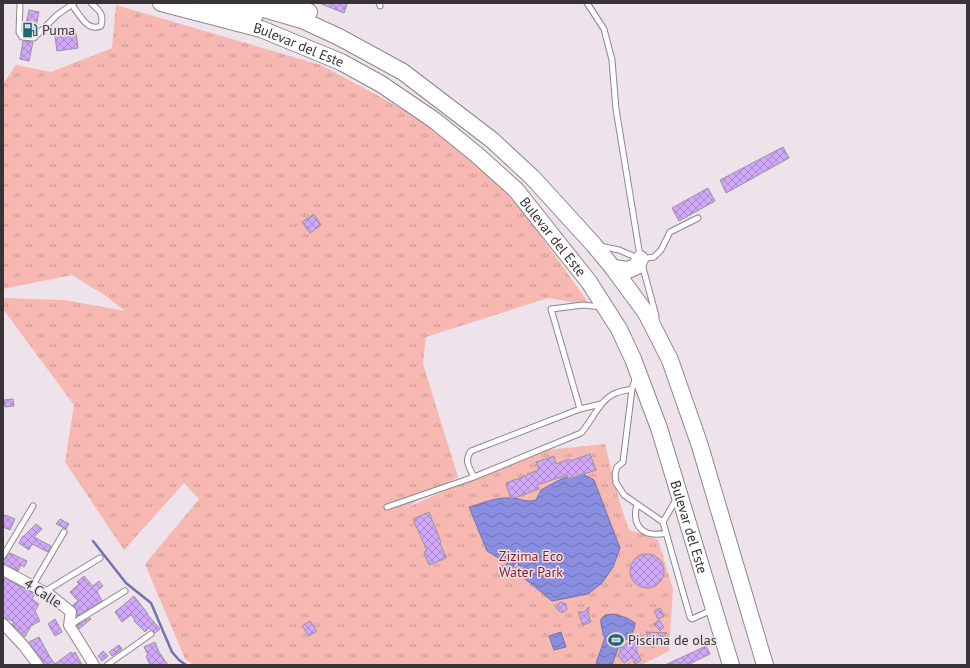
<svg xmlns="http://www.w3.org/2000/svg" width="970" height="668" viewBox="0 0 970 668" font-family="'PT Sans',sans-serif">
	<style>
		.park { fill: url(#park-tufts) }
		.water { fill: url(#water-waves); stroke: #7173ae }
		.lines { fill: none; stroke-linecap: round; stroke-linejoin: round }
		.stream { stroke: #7173ae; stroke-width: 2.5 }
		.building { fill: url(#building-cross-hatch); stroke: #98949e }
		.service-casing { stroke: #8f858d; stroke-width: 7 }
		.minor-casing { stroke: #8f858d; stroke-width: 12 }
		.trunk-casing { stroke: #8f858d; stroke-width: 18 }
		.service { stroke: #fff; stroke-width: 5 }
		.minor { stroke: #fff; stroke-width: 10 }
		.trunk { stroke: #fff; stroke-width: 16 }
		.labels { text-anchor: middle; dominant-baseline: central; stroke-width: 3; stroke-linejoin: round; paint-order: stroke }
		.poi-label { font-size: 14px; fill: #373336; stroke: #eee3eb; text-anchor: start }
		.street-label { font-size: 14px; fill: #373336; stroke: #eee3eb }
		.park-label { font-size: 14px; fill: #8f1a1c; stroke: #eee3eb }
	</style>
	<defs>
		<pattern id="park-tufts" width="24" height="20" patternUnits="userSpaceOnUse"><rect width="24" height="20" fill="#f6b8b1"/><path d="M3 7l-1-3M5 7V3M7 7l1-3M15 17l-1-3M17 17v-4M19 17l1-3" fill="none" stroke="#c89691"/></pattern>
		<pattern id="water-waves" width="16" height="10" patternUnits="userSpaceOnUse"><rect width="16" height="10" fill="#8a8ee1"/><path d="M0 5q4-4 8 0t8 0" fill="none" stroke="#7275b7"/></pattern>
		<pattern id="building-cross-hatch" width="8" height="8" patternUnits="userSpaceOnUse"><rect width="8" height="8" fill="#d0a7f9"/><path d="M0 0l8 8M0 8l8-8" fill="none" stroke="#aa89ca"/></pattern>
	</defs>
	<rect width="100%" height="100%" fill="#eee3eb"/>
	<path class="park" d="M116 5 321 65 447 133 524 212 590 305 548 298 426 337 423 364 458 477 403 509 537 451 605 444 619 500 629 530 646 535 658 540 673 589 669 651 641 665H194L185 659 145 564 199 499 184 483 124 550 65 462 74 405 3 309V298L64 300 125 311 106 296 72 275 3 289V84L16 65 51 72 112 48Z"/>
	<path class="water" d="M583 474 594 480 620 548 613 567 602 583 588 594 552 601 524 578 517 561 513 567 487 551 469 507C483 503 496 497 511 498 522 498 523 503 536 500L541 490 563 478Z
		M614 614 627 618 635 623C635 632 628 640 620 643L612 665H601L596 663 605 638 603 635C603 629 600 625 601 619L605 615Z
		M561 632 566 647 554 650 549 636Z"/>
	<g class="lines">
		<path class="stream" d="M93 541 126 583 151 603 172 652 179 660 186 665"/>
	</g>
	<path class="building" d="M319 3H343L347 4 344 13Z
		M29 10 39 12 35 32 32 34 24 33Z
		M76 33 78 48 57 51 55 36Z
		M23 41 33 42 29 61 20 59Z
		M783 147 789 158 726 193 720 180Z
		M708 188 715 201 679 221 672 208Z
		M314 214 321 225 310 233 302 222Z
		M13 399 14 406 5 407 4 400Z
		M590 454 596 470 569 479 567 475 537 485 539 489 511 499 506 483 528 475 527 474 539 470 536 462 554 456 556 464 569 459 570 461Z
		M429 512 441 542 440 543 446 558 429 565 424 552 427 551 413 519Z
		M5 515 15 519 10 530 3 527V518Z
		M60 519 69 524 66 529 56 524Z
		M36 524 42 529 34 537 51 546 48 552 32 544 29 550 19 543 23 536H24Z
		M10 553 27 561 24 567 21 565 18 571 3 564V560L6 558Z
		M630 571a17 17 0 1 1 34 0a17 17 0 1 1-34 0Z
		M510 564 511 573 502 575 501 566Z
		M523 566 525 572 515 575 513 568Z
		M84 576 93 586 99 581 103 586 97 591 102 601 77 616V610L73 605 78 601 70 592 79 584 77 582Z
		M3 577 35 594 32 599 39 604 35 611 40 621 31 626 25 637 12 624 14 622 3 617Z
		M134 596 148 614H147L160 629 155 633 149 628 145 632 134 621 135 620 131 615 122 622 115 612Z
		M560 602 566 604 567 609 564 612H560L556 608Z
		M589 607 588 615 591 622 583 625 578 612H584Z
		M660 608 664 616 658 619 654 611Z
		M90 618 91 619 79 629 77 625Z
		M55 619 62 632 55 636 48 624Z
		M659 620 664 627 660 631 654 624Z
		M310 621 317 631 309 636 302 626Z
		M646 632 667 633 659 639 655 640 653 648Z
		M634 635 638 645 636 650 641 660 635 664 632 657 624 663 618 655 620 653V647H623L626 644 628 643 629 638Z
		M39 637 51 659 55 664 71 652 72 654 75 652 82 665H44L43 661 29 642Z
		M155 642 159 652 168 665H150L146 656 148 655 144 647Z
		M119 645 122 649 112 656 109 652Z
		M706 646 710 654 687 665H665Z
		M103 651 108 656 102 661 98 656Z"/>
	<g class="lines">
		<defs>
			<path id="service" d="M20 3 19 32 22 37 34 38 57 15 74 3
				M379 3 380 6
				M587 3 604 29 612 60 616 109 640 256
				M72 5C80 15 87 32 101 26 104 14 100 11 91 3
				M600 246 619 250 640 259 654 257 661 250 670 232 698 218
				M642 264 656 316V322
				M632 389 623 462 617 467 615 474 616 483 624 495 663 522 690 617 692 619 712 610
				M580 409 551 309 583 305 601 307
				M474 477C469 467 464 461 471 451L580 409 601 404
				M637 504C631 527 644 538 666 533
				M387 507 474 477 581 433C592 421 600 399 616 393 621 391 627 390 632 389L636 377
				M663 522 677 498
				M3 556 33 506
				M33 585 64 532
				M44 592 100 558
				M70 625 125 591
				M107 665 151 634"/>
			<path id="minor" d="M3 570 50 595 71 612 69 625 94 665
				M3 624 23 645 38 665"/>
			<g id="trunk">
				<path id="s1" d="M161 3 261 29 341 62 381 84 434 120 476 154 516 190 589 282 619 329 633 359 659 428 731 665"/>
				<path d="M206 3 255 15"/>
				<path d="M243 3 302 20 339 37 403 72 492 140 532 177 594 245 613 268 646 313 670 360 700 446 765 665"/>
				<path d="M284 3 309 12"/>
				<path d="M613 268 628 270 637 266 640 259"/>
			</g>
		</defs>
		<use href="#service" class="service-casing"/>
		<use href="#minor" class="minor-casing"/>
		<use href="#trunk" class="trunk-casing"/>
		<use href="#service" class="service"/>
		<use href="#minor" class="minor"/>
		<use href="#trunk" class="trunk"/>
	</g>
	<defs>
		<symbol id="fuel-bare" viewBox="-9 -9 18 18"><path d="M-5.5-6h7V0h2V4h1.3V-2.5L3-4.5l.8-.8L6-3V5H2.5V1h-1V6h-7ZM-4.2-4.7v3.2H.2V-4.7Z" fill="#1d6a6e" stroke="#eee3eb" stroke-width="2.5" paint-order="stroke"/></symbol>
		<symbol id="stadium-bare" viewBox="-9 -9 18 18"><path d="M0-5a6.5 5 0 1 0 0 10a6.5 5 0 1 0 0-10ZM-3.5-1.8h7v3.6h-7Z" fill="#1d6a6e" stroke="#eee3eb" stroke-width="2.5" paint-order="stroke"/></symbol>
	</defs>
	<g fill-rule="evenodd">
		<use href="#fuel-bare" x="19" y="19" width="22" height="22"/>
		<use href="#stadium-bare" x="605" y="629" width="22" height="22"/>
	</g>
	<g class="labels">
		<g class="poi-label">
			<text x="42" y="30">Puma</text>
			<text x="628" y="640">Piscina de olas</text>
		</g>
		<g class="street-label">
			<text stroke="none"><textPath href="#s1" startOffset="144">Bulevar del Este</textPath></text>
			<text stroke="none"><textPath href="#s1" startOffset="467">Bulevar del Este</textPath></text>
			<text stroke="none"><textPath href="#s1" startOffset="791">Bulevar del Este</textPath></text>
			<text transform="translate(43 593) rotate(33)">4 Calle</text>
		</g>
		<g class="park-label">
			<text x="531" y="556">Zizima Eco<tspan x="531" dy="16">Water Park</tspan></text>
		</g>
	</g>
	<rect width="970" height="668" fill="none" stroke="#373336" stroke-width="8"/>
</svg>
